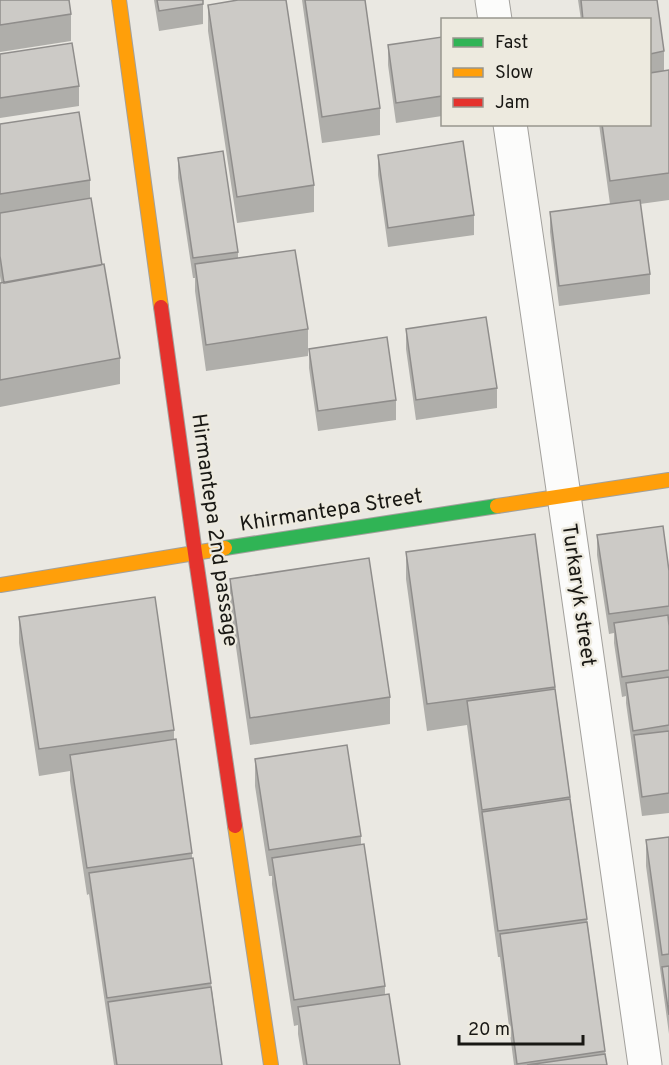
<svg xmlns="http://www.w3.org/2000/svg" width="669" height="1065" viewBox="0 0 669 1065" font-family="Overpass,sans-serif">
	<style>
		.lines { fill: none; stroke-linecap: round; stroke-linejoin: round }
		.street-casing { stroke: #a2a09c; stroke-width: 35 }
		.fast-casing { stroke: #a2a09c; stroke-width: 16 }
		.slow-casing { stroke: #a2a09c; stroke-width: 16 }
		.jam-casing { stroke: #a2a09c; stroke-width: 16 }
		.street { stroke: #fcfcfb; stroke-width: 33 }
		.fast { stroke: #30b455; stroke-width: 14 }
		.slow { stroke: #ff9f0a; stroke-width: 14 }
		.jam { stroke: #e5322d; stroke-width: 14 }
		.wall { fill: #afaeaa }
		.building { fill: #cccac6; stroke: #8f8d8b; stroke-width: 1.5 }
		.labels { text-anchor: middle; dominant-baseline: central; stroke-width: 4.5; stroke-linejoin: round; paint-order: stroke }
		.street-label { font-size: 21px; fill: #191814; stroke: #edeadf }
	</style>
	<rect width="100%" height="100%" fill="#eae8e2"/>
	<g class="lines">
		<defs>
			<path id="street" d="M492 0 495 20
				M510 124 571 544 645 1065"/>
			<path id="fast" d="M225 548 497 506"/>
			<path id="slow" d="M119 0 161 307
				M497 506 669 480
				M0 585 225 548
				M235 826 271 1065"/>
			<path id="jam" d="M161 307 195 553 235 826"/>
		</defs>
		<use href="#street" class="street-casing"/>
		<use href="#fast" class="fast-casing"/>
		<use href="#slow" class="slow-casing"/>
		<use href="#jam" class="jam-casing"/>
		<use href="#street" class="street"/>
		<use href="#fast" class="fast"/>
		<use href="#slow" class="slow"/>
		<use href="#jam" class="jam"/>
	</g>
	<path class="wall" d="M0 0 71 14V41L0 52Z
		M154 0H203V24L159 31Z
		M302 0H365L380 108V135L322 143Z
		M578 0H657L664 51V71L669 70V200L640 204 650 274V294L559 306 550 232V212L610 204 599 124H650V20H581Z
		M208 5 314 185V212L237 223 208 31Z
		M442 37V116L396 123 388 65V45Z
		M0 54 79 86V106L0 118Z
		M0 124 90 180V198L102 265 120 358V384L0 407V284L1 283 0 276Z
		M378 155 474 215V235L388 247 378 175Z
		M178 158 238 252V258L308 329V356L206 371 195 291V278H193L178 178Z
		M406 329 497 388V408L416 420 406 349Z
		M309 349 396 400V420L318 431 309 368Z
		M597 535 669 571V813L642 816 626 703V696L622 697 614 643V633L609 634 597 555Z
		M406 552 555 687 607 1065H514L500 957H498L482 839 467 725 427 731 406 579Z
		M230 579 390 697V724L250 745 230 605Z
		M19 617 174 730V739L192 853V858L211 983 222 1065H114L89 894 87 895 70 781V771L39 776 19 643Z
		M255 759 361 836V844L385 986V994L400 1065H303L298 1034V1025L294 1026 272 884V876H269L255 786Z
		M669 837V1034L646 866V840Z"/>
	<path class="building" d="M0 0H69L71 14 0 25Z
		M157 0H203V4L159 11Z
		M238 0H286L314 185 237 197 208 5Z
		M305 0H365L380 108 322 117Z
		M581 0H657L664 51 650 54V20H583Z
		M442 37V96L396 103 388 45Z
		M72 43 79 86 0 98V54Z
		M669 70V173L610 181 602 124H650V73Z
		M79 112 90 180 0 194V124Z
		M463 141 474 215 388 228 378 155Z
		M223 151 238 252 193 258 178 158Z
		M91 198 102 265 4 283 0 256V213Z
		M640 200 650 274 559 286 550 212Z
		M295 250 308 329 206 345 195 264Z
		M104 264 120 358 0 380V283Z
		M486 317 497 388 416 400 406 329Z
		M387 337 396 400 318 411 309 349Z
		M663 526 669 571V606L609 614 597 535Z
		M535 534 555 687 427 704 406 552Z
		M369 558 390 697 250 718 230 579Z
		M155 597 174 730 39 749 19 617Z
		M668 615 669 626V670L622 677 614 623Z
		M669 677V725L633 731 626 683Z
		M555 689 570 797 482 810 467 701Z
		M669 731V793L642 797 634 735Z
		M176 739 192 853 87 868 70 755Z
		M347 745 361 836 269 850 255 759Z
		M570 799 587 919 498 931 482 812Z
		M669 837V954L662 955 646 840Z
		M364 844 385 986 294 1000 272 858Z
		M193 858 211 983 107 998 89 873Z
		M587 922 605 1051 517 1064 500 934Z
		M669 966V1015L662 967Z
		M211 987 222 1065H117L108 1002Z
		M389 994 400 1065H307L298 1007Z
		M605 1054 607 1065H527Z"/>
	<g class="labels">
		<g class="street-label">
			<text transform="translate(331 511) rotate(-9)">Khirmаntepa Street</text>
			<text transform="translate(214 530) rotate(82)">Hirmantepa 2nd passage</text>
			<text transform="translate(578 595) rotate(82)">Turkaryk street</text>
		</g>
	</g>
	<rect x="441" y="18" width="210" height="108" fill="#edeadf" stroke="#98968e" stroke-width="1.5"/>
	<rect x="453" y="38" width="30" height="9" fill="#30b455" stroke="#98968e" stroke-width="1.5"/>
	<text x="495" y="48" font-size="18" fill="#191814">Fast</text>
	<rect x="453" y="68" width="30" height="9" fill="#ff9f0a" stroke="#98968e" stroke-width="1.5"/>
	<text x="495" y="78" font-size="18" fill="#191814">Slow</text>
	<rect x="453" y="98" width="30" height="9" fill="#e5322d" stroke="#98968e" stroke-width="1.5"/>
	<text x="495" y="108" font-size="18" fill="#191814">Jam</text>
	<path d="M459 1035v9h124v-9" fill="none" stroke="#191814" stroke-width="3"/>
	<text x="468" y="1035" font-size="18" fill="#191814" stroke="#edeadf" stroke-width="4.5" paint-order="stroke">20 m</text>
</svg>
